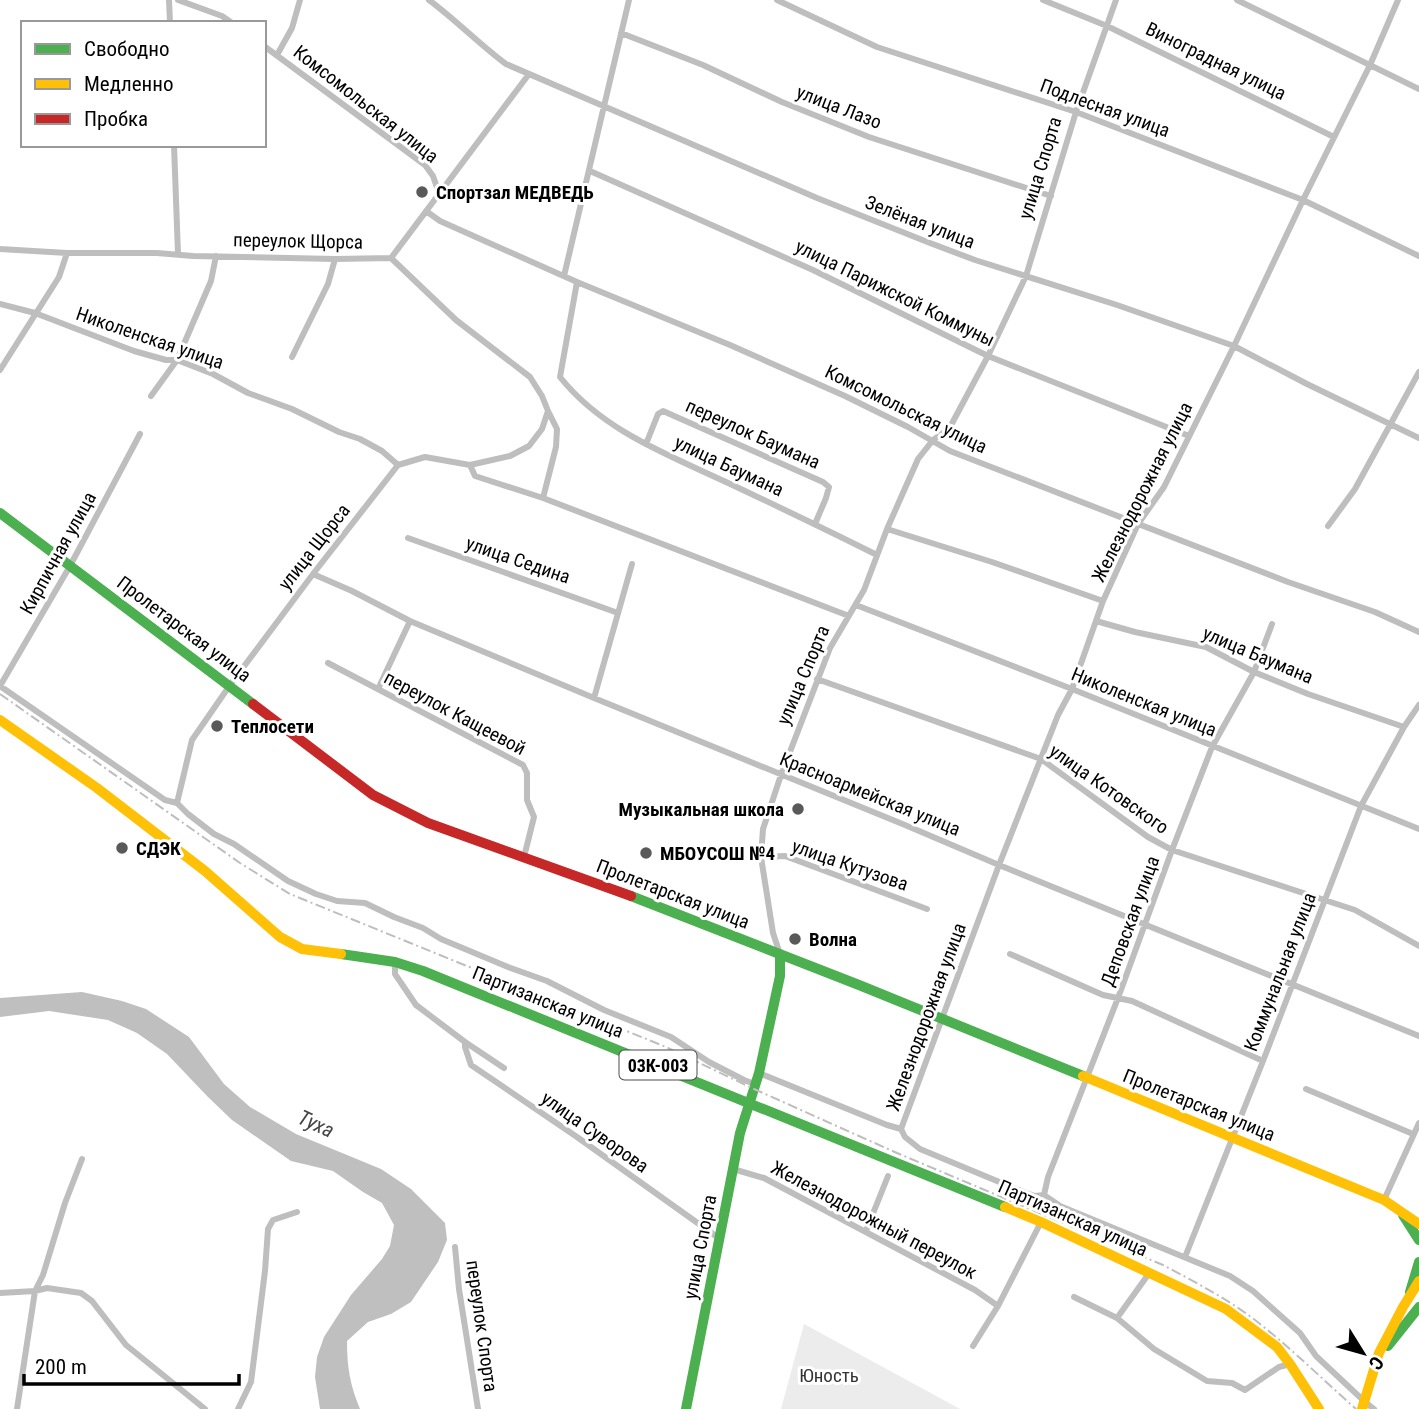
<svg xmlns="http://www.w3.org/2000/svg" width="1419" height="1409" viewBox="0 0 1419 1409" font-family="'Roboto Condensed',sans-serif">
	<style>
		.green { fill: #ececec }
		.water { fill: #bfbfbf }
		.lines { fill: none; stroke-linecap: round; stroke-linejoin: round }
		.street { stroke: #bebebe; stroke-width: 6 }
		.fast { stroke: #4caf50; stroke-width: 10 }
		.slow { stroke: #ffc107; stroke-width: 10 }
		.jam { stroke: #c62828; stroke-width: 10 }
		.rail { stroke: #bebebe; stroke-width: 2; stroke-dasharray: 10 3.5 2 3.5; stroke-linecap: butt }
		.poi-dot { fill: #595959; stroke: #fff; stroke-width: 2.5 }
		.labels { text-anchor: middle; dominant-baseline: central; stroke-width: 6; stroke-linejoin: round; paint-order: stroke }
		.shield { fill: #fff; stroke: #4c4c4c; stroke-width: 2 }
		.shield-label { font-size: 18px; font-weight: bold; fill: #000 }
		.street-label { font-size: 19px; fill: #000; stroke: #fff }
		.poi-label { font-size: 19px; font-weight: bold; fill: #000; stroke: #fff; text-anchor: start }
		.park-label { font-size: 19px; fill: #333; stroke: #fff }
		.water-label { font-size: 21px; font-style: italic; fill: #444; stroke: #fff }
	</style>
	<rect width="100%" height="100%" fill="#fff"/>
	<path class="green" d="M804 1324 960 1409H781Z"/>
	<path class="water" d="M82 992 122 1001 146 1009 189 1037 224 1084 250 1107 296 1134 381 1169 411 1189 445 1223 447 1240 438 1262 411 1302 391 1314 368 1322 347 1341C347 1367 350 1385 360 1409H320L315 1377 317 1357 324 1337 351 1295 382 1259 390 1246 394 1225 382 1203 363 1192 333 1171 291 1161 232 1120 208 1097 167 1054 137 1033 108 1020 49 1011 0 1017V998Z"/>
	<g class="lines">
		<path class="street" d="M169 0 170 23
			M178 0 222 16 232 23
			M429 0C456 20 479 44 506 64L817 198 930 243 975 260 1117 305 1234 346 1307 384 1419 438
			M777 0 877 47 1076 112 1303 200 1419 256
			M1043 0 1107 26 1334 137
			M1237 0 1419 89
			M621 33 703 65 782 102 869 137 1051 196
			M264 46 425 165 433 176 439 193
			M277 55 292 28 300 0
			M174 145 178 254
			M590 171 813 270 988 356 1189 436
			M426 211 440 221 577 282 730 345 845 396 908 427 950 451 1288 582 1375 612 1419 632
			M0 249 67 253H157L193 256 335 259 391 258 456 320 530 377 542 396 548 411 542 429 529 446 510 456 470 465 425 457 398 465 313 574 230 685 192 740 177 803
			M391 258 529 74
			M564 276 629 0
			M577 282 560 377C602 430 666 454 726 482 777 506 827 530 877 555
			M0 304 35 313 134 351 166 360H177L213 374 248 393 292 409 339 432 360 439 382 451 398 465
			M292 357 328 284 335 259
			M0 370 59 277 67 253
			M151 396 177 360 211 281 216 256
			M646 444 658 414 663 411 823 482 829 487 826 498 815 524
			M470 465 475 476 543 498 849 616
			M543 498 556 447 557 429 548 411
			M1328 526 1355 489 1419 372
			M887 529 992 562 1103 601
			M408 538 618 613
			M313 574 352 591 410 621 594 698 905 825 999 865 1419 1036
			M856 605 1072 689 1419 829
			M1096 621 1135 632 1206 647 1254 672 1308 694 1404 727
			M328 663 523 765 527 773V800L534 817 524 857
			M817 679 1041 759 1148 837 1172 850 1355 910 1419 946
			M0 686 165 800 177 803 188 814 214 834 234 844 288 881 316 894 337 901 365 903 394 917 423 928 441 939 508 967 547 981 604 1010 671 1037 709 1062 744 1080 755 1084
			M0 686 70 566 140 434
			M378 689 410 621
			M594 698 632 564
			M761 857 785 856 927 909
			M780 954 773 933 761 857 763 829 781 775 830 648 864 590 887 529 918 459 933 440 949 429 988 356 1026 276 1076 112 1116 0
			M1010 954 1103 995 1132 1001 1263 1061
			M395 962V974L416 1005 465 1042V1047L471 1065 577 1137 720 1239
			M465 1042 504 1068
			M759 1073 887 1125 901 1129 905 1137 920 1149 1026 1193 1035 1196 1044 1195 1060 1206 1230 1276 1253 1291 1300 1333 1316 1356 1364 1401 1374 1409
			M1306 1089 1413 1134
			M901 1129 999 865 1058 715 1072 689 1103 601 1138 524 1164 487 1234 346 1303 200 1370 65 1398 0
			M733 1169 764 1178 975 1290 998 1306
			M1044 1195 1048 1177 1118 998 1172 850 1212 747 1254 672 1272 624
			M1384 1200 1419 1123
			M866 1231 888 1176
			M455 1247 459 1289 478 1409
			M1185 1257 1263 1061 1361 806 1404 727 1419 705
			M0 1293 35 1291 47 1288 81 1293 92 1301 126 1345 205 1409
			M1074 1297 1117 1318 1154 1349 1207 1381 1232 1383 1245 1390 1279 1367 1290 1364
			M1117 1318 1150 1272
			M973 1346 998 1306 1041 1222
			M17 1409 35 1291 43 1275 65 1203 82 1159
			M238 1409 251 1382 265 1271 268 1229 273 1220 297 1212"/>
		<path class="fast" d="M0 513 253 704
			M631 896 859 985 1083 1076
			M341 954 395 962 423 971 1005 1207
			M1403 1215 1419 1240
			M1410 1292 1419 1262
			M1388 1346 1419 1307
			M686 1409 740 1133 759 1073 780 976V954"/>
		<path class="slow" d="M0 720 97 788 205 871 280 937 302 949 341 954
			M1083 1076 1384 1200 1419 1224
			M1005 1207 1041 1222 1226 1309 1277 1347 1290 1364 1319 1409
			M1362 1409 1379 1353 1403 1307 1419 1281"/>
		<path class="jam" d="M253 704 373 795 428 823 631 896"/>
		<path class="rail" d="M0 694 240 863 290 894 666 1047 754 1089 897 1153 1163 1265C1193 1281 1224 1297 1251 1317 1288 1345 1321 1378 1356 1409"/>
	</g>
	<g class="poi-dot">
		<circle cx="422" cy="192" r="7"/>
		<circle cx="217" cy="726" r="7"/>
		<circle cx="798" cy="809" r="7"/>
		<circle cx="122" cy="848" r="7"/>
		<circle cx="646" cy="853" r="7"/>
		<circle cx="795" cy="939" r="7"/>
	</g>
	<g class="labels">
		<rect class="shield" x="619.5" y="1050.5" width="77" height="29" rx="5"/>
		<g class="shield-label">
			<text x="658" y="1065">03К-003</text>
		</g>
		<g class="street-label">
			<text transform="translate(1216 61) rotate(26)">Виноградная улица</text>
			<text transform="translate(366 104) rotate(38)">Комсомольская улица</text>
			<text transform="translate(839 107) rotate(21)">улица Лазо</text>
			<text transform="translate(1105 108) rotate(20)">Подлесная улица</text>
			<text transform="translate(1040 168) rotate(-73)">улица Спорта</text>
			<text transform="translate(920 222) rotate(21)">Зелёная улица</text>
			<text transform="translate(298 241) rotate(1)">переулок Щорса</text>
			<text transform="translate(895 293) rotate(26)">улица Парижской Коммуны</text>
			<text transform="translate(150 338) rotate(19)">Николенская улица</text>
			<text transform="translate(906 409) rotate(26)">Комсомольская улица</text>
			<text transform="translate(753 434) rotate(24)">переулок Баумана</text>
			<text transform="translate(729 466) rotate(25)">улица Баумана</text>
			<text transform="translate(1142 492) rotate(-63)">Железнодорожная улица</text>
			<text transform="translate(314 547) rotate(-52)">улица Щорса</text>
			<text transform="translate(58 553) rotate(-61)">Кирпичная улица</text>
			<text transform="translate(518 560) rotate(19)">улица Седина</text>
			<text transform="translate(184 629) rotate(37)">Пролетарская улица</text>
			<text transform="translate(1258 655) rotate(23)">улица Баумана</text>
			<text transform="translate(803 675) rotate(-67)">улица Спорта</text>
			<text transform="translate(1144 702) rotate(22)">Николенская улица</text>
			<text transform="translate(455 713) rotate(28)">переулок Кащеевой</text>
			<text transform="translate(1109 789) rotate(35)">улица Котовского</text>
			<text transform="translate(870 794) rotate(22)">Красноармейская улица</text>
			<text transform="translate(850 865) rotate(19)">улица Кутузова</text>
			<text transform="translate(673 894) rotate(21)">Пролетарская улица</text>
			<text transform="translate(1130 921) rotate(-70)">Деповская улица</text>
			<text transform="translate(1280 972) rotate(-69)">Коммунальная улица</text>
			<text transform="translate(548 1002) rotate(22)">Партизанская улица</text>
			<text transform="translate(926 1017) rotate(-70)">Железнодорожная улица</text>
			<text transform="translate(1199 1105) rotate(22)">Пролетарская улица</text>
			<text transform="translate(595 1132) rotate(35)">улица Суворова</text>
			<text transform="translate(1073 1218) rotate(24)">Партизанская улица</text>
			<text transform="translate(874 1220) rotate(28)">Железнодорожный переулок</text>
			<text transform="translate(700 1247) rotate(-79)">улица Спорта</text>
			<text transform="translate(482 1326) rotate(82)">переулок Спорта</text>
		</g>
		<g class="poi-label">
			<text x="436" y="192">Спортзал МЕДВЕДЬ</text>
			<text x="231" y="726">Теплосети</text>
			<text x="784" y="809" text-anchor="end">Музыкальная школа</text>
			<text x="136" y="848">СДЭК</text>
			<text x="660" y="853">МБОУСОШ №4</text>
			<text x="809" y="939">Волна</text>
		</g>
		<g class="park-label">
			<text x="829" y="1375">Юность</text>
		</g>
		<g class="water-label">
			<text transform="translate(316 1124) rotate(25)">Туха</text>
		</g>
	</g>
	<rect x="21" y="21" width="245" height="126" fill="#ffffff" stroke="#999999" stroke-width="2"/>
	<rect x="35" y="44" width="35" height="10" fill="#4caf50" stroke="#999999" stroke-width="2"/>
	<text x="84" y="56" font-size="21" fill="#000000">Свободно</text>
	<rect x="35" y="79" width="35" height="10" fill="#ffc107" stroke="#999999" stroke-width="2"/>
	<text x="84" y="91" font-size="21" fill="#000000">Медленно</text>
	<rect x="35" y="114" width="35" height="10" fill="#c62828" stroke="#999999" stroke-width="2"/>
	<text x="84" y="126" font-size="21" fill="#000000">Пробка</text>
	<g transform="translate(1363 1353) rotate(127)" stroke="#ffffff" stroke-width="5" paint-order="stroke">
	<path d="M0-5L12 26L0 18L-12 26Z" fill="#000000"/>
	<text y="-10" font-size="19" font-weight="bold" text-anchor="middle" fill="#000000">С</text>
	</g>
	<path d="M24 1374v10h215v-10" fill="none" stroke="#000000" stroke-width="3.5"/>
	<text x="35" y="1374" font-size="21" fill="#000000" stroke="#ffffff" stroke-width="5" paint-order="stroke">200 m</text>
</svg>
